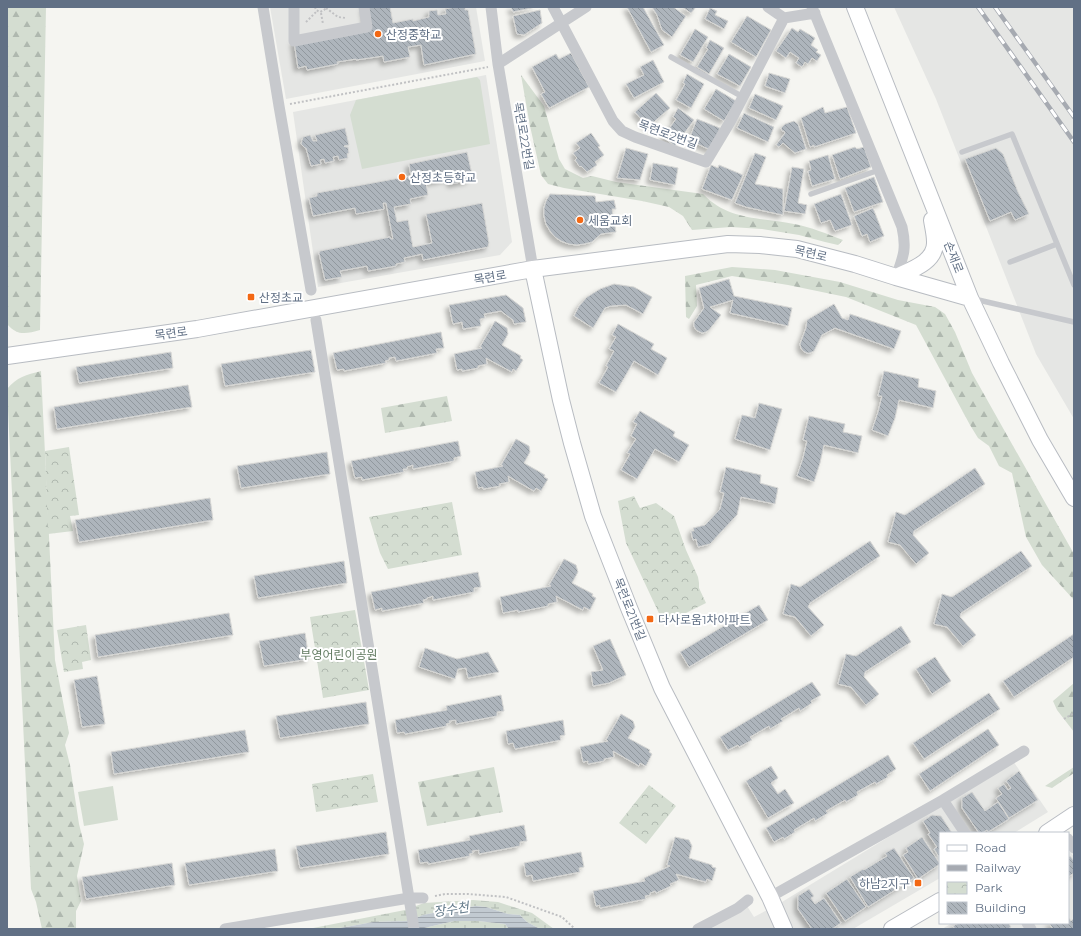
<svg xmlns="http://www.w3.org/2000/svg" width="1081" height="936" viewBox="0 0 1081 936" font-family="Montserrat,'Noto Sans KR',sans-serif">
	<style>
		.built { fill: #e5e6e4 }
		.forest { fill: url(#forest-firs) }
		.wetland { fill: url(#wetland-marsh) }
		.park { fill: url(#park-crowns) }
		.pitch { fill: #d4ddd1 }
		.water { fill: url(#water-rules) }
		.building { fill: url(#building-back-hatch); stroke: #d6d6d4; filter: url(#shadow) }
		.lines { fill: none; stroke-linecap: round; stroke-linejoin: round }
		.secondary-casing { stroke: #b8bcc2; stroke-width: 18 }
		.path { stroke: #c0c1c3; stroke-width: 2; stroke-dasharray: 2 2; stroke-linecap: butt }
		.lane { stroke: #c7c9cd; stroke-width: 5.5 }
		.street { stroke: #c7c9cd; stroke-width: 11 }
		.secondary { stroke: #fff; stroke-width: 16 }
		.rail-casing { stroke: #a6aab1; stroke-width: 4.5 }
		.rail { stroke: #fff; stroke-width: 3; stroke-dasharray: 9; stroke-linecap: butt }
		.poi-dot { fill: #f36814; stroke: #fff; stroke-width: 1.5 }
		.labels { text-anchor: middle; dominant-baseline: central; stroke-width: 4; stroke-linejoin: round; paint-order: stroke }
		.poi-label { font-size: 12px; fill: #617085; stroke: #fff; text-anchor: start }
		.street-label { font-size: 12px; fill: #617085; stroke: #fff }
		.park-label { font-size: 12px; fill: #627b61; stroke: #fff }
		.water-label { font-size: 13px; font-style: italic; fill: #627989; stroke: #fff }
	</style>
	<defs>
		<pattern id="forest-firs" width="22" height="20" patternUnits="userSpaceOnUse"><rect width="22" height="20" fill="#d4ddd1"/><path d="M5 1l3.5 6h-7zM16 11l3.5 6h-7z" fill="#afb8af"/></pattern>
		<pattern id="wetland-marsh" width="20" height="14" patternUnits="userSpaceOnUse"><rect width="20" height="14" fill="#d4ddd1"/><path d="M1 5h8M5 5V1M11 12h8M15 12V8" fill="none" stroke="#afb8af"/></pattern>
		<pattern id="park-crowns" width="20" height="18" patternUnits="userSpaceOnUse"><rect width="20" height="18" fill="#d4ddd1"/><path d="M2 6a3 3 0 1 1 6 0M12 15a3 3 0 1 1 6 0" fill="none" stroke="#afb8af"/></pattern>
		<pattern id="water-rules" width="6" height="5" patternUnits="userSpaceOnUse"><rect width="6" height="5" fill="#c2cad1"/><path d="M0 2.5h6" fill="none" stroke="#a1a8af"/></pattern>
		<pattern id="building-back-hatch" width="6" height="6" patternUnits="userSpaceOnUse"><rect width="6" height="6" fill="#aeb5bc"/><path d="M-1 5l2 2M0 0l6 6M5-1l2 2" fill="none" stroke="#91989e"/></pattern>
		<filter id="shadow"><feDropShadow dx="-3.5" dy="3.5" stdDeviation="2" flood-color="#0004"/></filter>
	</defs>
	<rect width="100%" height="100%" fill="#f5f5f1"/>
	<path class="built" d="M270 7H476L485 61 286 99Z
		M894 7H1074V419L1036 354 936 99Z
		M486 75 512 242 500 255 318 287 293 112Z
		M1013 761 1048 812 1014 833H940V878L853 929H705L747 906 754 917 782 902Z
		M1070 851 1074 857V929H942L952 923H1068V853Z"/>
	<path class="forest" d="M7 7H46L40 330C26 334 17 336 7 324Z
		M521 75 544 106 559 159 565 169 583 178 592 176 616 182 703 194C729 221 760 217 794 224 811 227 827 234 843 240L838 245 825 242 799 235 762 229 731 227 692 230 683 216 669 207 642 201 564 188 548 184 541 175 530 126Z
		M732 267 775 270 840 282 898 300 935 307 945 314 955 332 972 373 1074 554V600L1042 565 1026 537 1012 473 999 466 989 446 978 438 970 425 916 325 846 297 788 285 732 276 696 285 697 306 689 319 686 317 685 276Z
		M41 371 55 660 69 733 65 745 70 765 79 824 84 844 77 876 81 901 76 911V929H42L36 902 31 889 7 389C17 377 26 375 41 371Z
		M447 396 452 421 385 433 381 408Z
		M1074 683V732L1057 710 1053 701Z
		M494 767 503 812 427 826 418 782Z
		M1074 767V773L1052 788 1045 786Z"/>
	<path class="wetland" d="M473 900 498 902 532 913 554 929H540L527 922 520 915 508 914 486 907 476 906 438 912 423 915 409 921 373 922 335 929H308L405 910 424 903Z
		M454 921H478L505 924 509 929H420Z"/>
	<path class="park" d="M69 447 79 515 70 516 73 531 48 534 45 451Z
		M634 496 640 508 656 503 674 516 686 550 698 577 699 583V588L706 603 664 624 626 543 618 501Z
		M452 502 462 555 388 569 380 553 369 517Z
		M355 610 369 690 323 698 310 617Z
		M86 625 91 660 82 662 83 669 64 672 57 630Z
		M373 774 378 802 316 812 312 784Z
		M649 785 676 806 646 844 619 823Z"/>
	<path class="pitch" d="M477 77 480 80 490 144 362 169 350 115 356 100Z
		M113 786 118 820 84 826 78 792Z"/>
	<path class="water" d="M476 906 486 907 508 914 520 915 527 922 540 929H509L505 924 478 921H454L420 929H335L373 922 409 921 423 915 438 912Z"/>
	<path class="building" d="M364 7H390L393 23 413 19V21L429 17V11L437 10 438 15 446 14 445 9 456 7H465V10H468L476 54 424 65 421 45 408 47 410 57 384 62 383 56 356 60V59L337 62 338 64 307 70 306 66 298 68 294 41 367 27Z
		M511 7H536L513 12Z
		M627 7H643L664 45 651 52Z
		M652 7H673L686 16 672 37 662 30 657 15Z
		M682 7H696L691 13Z
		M710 8 717 11 715 15 728 21 724 29 705 19Z
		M540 10 542 23 524 35 517 34 513 16Z
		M747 16 771 30 756 57 731 42Z
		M792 28 798 32 800 29 815 38 811 45 818 50 816 52 821 55 817 61 812 58 808 64 805 62 802 67 796 63 799 58 790 52 786 58 776 51Z
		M695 29 708 37 693 62 680 55Z
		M710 40 724 48 709 74 697 67 708 49 706 48Z
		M571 53 589 87 549 108 541 94 545 92 532 67 556 54 559 59Z
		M729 54 751 67 740 86 717 74Z
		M653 60 664 82 634 98 626 84 644 75 640 67Z
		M769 73 790 79 785 93 765 86Z
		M687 74 704 84 691 108 676 100 685 84 683 83Z
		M716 89 736 101 724 121 704 109Z
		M656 93 670 108 648 127 635 112Z
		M755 94 783 106 776 120 749 108Z
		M823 107 825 113 847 107 856 133 814 147V145L810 147 801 118Z
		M678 108 694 120 675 146 663 137 676 119 673 117Z
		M744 113 774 127 768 142 737 128Z
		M697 119 720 128 711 150 693 142 692 144 690 143 692 138 690 137Z
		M794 121 798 124 806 149 795 153 783 143 779 147 776 145 785 133 784 131H782L781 128 785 124Z
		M345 128 349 145 344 146 345 147H348L349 153 347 154 348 158 339 160 338 156 333 157 334 161 325 163 324 159 320 160 321 164 311 166 306 148H305L301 144 303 137 310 135 313 141H317L315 135Z
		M591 133 600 146 598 147 604 155 595 162 597 165 587 172 581 166 580 167 575 160 577 158 573 153 580 148 576 143Z
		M855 147 857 149 864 147 871 167 840 179 832 155Z
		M626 148 648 154 640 180 617 178Z
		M996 148 1003 154 1018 192 1029 214 1015 220 1011 212 990 221 965 159Z
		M467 152 472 174H469L470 180 451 184 450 178 426 183 428 195 410 199 411 204 394 207 397 222 408 220 413 247 432 243 426 214 482 203 489 243 488 247 423 260 422 254 404 258 405 262 396 264V266L368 271 367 266 340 271 342 277 325 280 319 253 320 251 390 237 391 239H393L386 203H383L384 209 356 214 355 208 313 216 309 198 317 196V193L411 176 409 164Z
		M755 153 766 157 755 184 783 189V215L746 207 735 203Z
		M828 155 835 179 812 186 808 171 811 170 809 161Z
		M653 163 678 168 675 185 650 180Z
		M711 165 718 168 719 165 743 175 732 200 702 189Z
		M792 167 804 169 798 203 807 205 805 214 784 211Z
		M874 177 883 202 854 212 845 188Z
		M550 194 595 196 596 202 614 200 616 209H612L616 232 601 234 592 242 584 244 577 245 569 244 561 241 555 237 550 231 546 224 544 216V208L546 201Z
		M841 194 852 225 835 231 830 220 821 223 814 204Z
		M873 208 884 236 870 242 867 234 862 236 854 216Z
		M729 279 734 296 792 308 788 326 730 313 733 300 710 307 721 315 709 330 706 332 702 333 696 330 694 326V322L704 308 699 288Z
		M614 284 634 287 652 297 643 314 626 305 611 306 605 308 593 328 574 316 579 306 587 297 600 289Z
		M506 295 523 308 526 322 514 324 513 320 501 311 484 314 485 318 480 319 481 326 463 329 462 322 453 324 449 305Z
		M834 304 842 318 848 320 850 314 901 331 894 349 835 328 822 335 814 351 810 353H807L803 351 801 348 800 344 806 328 807 320Z
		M495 321 507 328 508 334 502 345 521 356 520 358 523 360 516 371 513 369 512 372 486 358 487 364 478 366V368L462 371V369L457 370 454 354 482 348 480 347Z
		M618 324 654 344 651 349 667 358 658 375 634 361 616 392 599 383 608 367 606 366 614 351 609 349 616 337 612 335Z
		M441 332 444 348 436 349 437 353 396 361 395 357 389 358V360L385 361 386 363 344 371V369L337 370 333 353Z
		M311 350 315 372 225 386 221 364Z
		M171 352 173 368 79 383 76 367Z
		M884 371 919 379 918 387 936 391 933 408 899 400 895 418 888 436 872 430 878 412 882 396H878Z
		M188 385 192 407 57 429 54 407Z
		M759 403 782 409 770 450 735 439 742 415 755 418Z
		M640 411 675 432 673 436 689 445 679 462 655 449 637 479 621 470 630 454 627 453 636 439 631 436 637 424 633 422Z
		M809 416 845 424 843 432 862 436 858 453 824 445 820 463 814 482 797 476 803 458 807 441 803 440Z
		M516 439 529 446 530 452 524 463 545 475 544 477 548 479 541 491 536 488 534 491 508 476 509 482 499 484 500 486 483 489V487L478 488 475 472 503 466 501 465Z
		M458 441 461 456 454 458V461L413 469V465L407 467V469H403L404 472 362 480V477L355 478 351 461Z
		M327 452 330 474 241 488 237 466Z
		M726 467 761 475 760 483 778 488 775 504 741 497 737 515 710 544 698 547 696 539 693 540 691 531H694L693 528 705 525 720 509 724 493 720 492Z
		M975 468 985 484 914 531 913 535 929 553 916 564 900 545 888 542 896 512 905 515Z
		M210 498 213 520 79 542 75 520Z
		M870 541 880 556 810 603 808 607 824 625 811 636 795 617 783 614 791 584 800 587Z
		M1021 551 1032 566 961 613 960 617 976 635 963 646 947 627 934 624 942 594 952 597Z
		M564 559 576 565 578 572 572 583 593 594 592 596 596 598 590 610 584 607 583 610 556 596 557 602 548 604V606L518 612V610L503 613 500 597 551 586 549 585Z
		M344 561 347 583 258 598 254 576Z
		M478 572 481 587 474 588V592L433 600V596L427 598V599L423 600 424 603 382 611V608L375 610 371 592Z
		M759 605 768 620 689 667 680 652Z
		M229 613 233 635 98 657 95 635Z
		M901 626 911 642 865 672 864 677 879 694 866 705 851 687 838 684 846 654 856 656Z
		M305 633 309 659 264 666 259 641Z
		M1074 634V657L1014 697 1003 681Z
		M610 639 626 675 609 683 593 686 591 672 603 670 593 646Z
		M425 648 457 659 488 652 499 672 468 678 466 668 458 669 455 679 419 667Z
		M935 657 951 681 932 694 916 669Z
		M97 676 105 724 82 727 74 680Z
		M812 682 821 695 811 701 812 703 800 711 799 708 781 719 783 721 770 729 769 726 750 737 752 740 739 747 738 745 728 750 720 737Z
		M989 693 1000 709 924 759 913 743Z
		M501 695 504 711 497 712V716L456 724V720L449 721 450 723 446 724 447 726 405 734 404 732 397 733 395 720 447 710 446 706Z
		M366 702 369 724 280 738 276 716Z
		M621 714 633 721 635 727 628 738 650 750 649 752 652 754 646 766 640 763 639 766 613 751 614 757 604 759V761L588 764V761L583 762 580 747 608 741 606 740Z
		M563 720 565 735 560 736 561 740 515 749 513 743 508 744 506 731Z
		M988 729 999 745 930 791 919 774Z
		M245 730 249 752 114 774 111 752Z
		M888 755 896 769 887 775 888 777 876 784 875 782 857 792 858 795 846 802 845 800 826 811 828 813 815 821 814 818 794 830 795 832 784 839 783 837 774 842 766 828Z
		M771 766 778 778 771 783 778 794 785 789 794 803 768 818 746 781Z
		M1019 771 1038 800 1009 818 996 798 1002 794 998 788 1004 784 1008 790 1011 788 1006 781Z
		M972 792 985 811 998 802 1009 819 988 832 987 830 982 833H979L962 808V798Z
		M932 815 941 816 952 833H940V858L934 849 937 847 928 834 930 833 923 821Z
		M524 825 527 841 520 842V846L479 854V850L472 851 473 853 469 854 470 856 428 864V862L420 863 418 850 470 840 469 836Z
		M386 832 389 854 300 868 296 846Z
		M675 837 689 840 692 846 689 858 712 865V867L716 868 712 881 707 879 706 882 676 874 679 880 670 884 671 886 656 893 655 891 650 893V895L645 896 646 899 600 908V905L596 906 593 891 645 881 644 878 670 866 667 865Z
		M922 837 940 864 918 879 903 855 908 852 906 848Z
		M894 848 914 878 868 907 850 877 863 869 864 870 887 856 885 853Z
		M275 849 278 871 189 885 185 863Z
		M581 852 584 867 579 868 580 872 533 881 532 875 526 876 524 863Z
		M1070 856 1074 861V873L1068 877V857Z
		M172 863 175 885 86 899 82 877Z
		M847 879 866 907 845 921 826 893Z
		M809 889 814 896 811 898 815 904 824 898 841 923 832 929H812L798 909V896Z
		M1068 917 1071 921 1073 919 1074 921V929H1053L1049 923H1068Z
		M959 923H1008L1011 927 1008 929H955L953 926Z"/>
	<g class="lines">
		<defs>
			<path id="secondary" d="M855 7 970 298 1001 363 1040 440 1074 498
				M533 269 561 400 572 443 593 516 629 608 662 688 770 897 784 929
				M896 277C911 270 936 262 935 242 935 234 933 227 932 220
				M7 356 197 329 533 269 728 244 760 245 797 249 855 264 896 277 970 298
				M1047 833 1074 815
				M892 929 940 901"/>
		</defs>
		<use href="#secondary" class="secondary-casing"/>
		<path class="path" d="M315 7 316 10 320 12 324 10 326 8
			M326 8 338 17 346 18
			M321 13 323 24
			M306 22 317 11
			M290 104 488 67
			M1064 719 1074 713
			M435 896 445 894H468L506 897 562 917 575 929"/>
		<path class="lane" d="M671 57 743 97
			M962 152 1012 134 1074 285
			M811 194 879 170
			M1010 262 1057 244
			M974 299 1074 322"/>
		<path class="street" d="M263 7 279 106 311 290
			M294 7V41L367 27 364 7
			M491 7 498 64 533 269
			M553 7 613 121 622 131 635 137 706 162 730 122 784 18
			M768 7 784 18
			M812 7 902 227C907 250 903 257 896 277
			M784 18 815 13
			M498 64 586 7
			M316 320 414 929
			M943 800 965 833
			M1068 839 1074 848
			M770 897 943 800 1024 751
			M1027 923 1031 929
			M225 929 409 898H423
			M698 929 738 908 748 900"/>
		<use href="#secondary" class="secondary"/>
		<defs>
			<path id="rail" d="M978 7 1074 142
				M995 7 1074 117"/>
		</defs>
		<use href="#rail" class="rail-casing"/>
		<use href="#rail" class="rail"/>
	</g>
	<g class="poi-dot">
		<circle cx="378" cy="34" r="4"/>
		<circle cx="402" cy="177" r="4"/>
		<circle cx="580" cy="220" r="4"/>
		<rect x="247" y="293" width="8" height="8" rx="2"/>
		<rect x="646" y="615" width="8" height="8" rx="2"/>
		<rect x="914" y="879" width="8" height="8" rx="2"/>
	</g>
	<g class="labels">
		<g class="poi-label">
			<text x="386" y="34">산정중학교</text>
			<text x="410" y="177">산정초등학교</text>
			<text x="588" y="220">세움교회</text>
			<text x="259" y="297">산정초교</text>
			<text x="658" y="619">다사로움1차아파트</text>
			<text x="910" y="883" text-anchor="end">하남2지구</text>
		</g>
		<g class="street-label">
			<text transform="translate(668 134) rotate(20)">목련로2번길</text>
			<text transform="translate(524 136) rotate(80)">목련로22번길</text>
			<text transform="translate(811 253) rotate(13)">목련로</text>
			<text transform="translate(954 257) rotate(69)">손재로</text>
			<text transform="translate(490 277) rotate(-10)">목련로</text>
			<text transform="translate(171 333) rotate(-8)">목련로</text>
			<text transform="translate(630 609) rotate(68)">목련로21번길</text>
		</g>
		<g class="park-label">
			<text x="339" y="654">부영어린이공원</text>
		</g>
		<g class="water-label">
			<text transform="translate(451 909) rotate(-8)">장수천</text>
		</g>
	</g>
	<rect width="1081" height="936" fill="none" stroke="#617085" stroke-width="16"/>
	<rect x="939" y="832" width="130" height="92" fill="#ffffff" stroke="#c0c6ce"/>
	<rect x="947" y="845" width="20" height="6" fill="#ffffff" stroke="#c0c6ce"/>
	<text x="975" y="852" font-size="12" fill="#617085">Road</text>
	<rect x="947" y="865" width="20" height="6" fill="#a6aab1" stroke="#c0c6ce"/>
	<text x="975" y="872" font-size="12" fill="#617085">Railway</text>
	<rect x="947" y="882" width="20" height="12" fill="url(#park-crowns)" stroke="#c0c6ce"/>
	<text x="975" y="892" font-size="12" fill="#617085">Park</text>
	<rect x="947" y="902" width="20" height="12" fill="url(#building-back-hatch)" stroke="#c0c6ce"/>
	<text x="975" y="912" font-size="12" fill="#617085">Building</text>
</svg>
